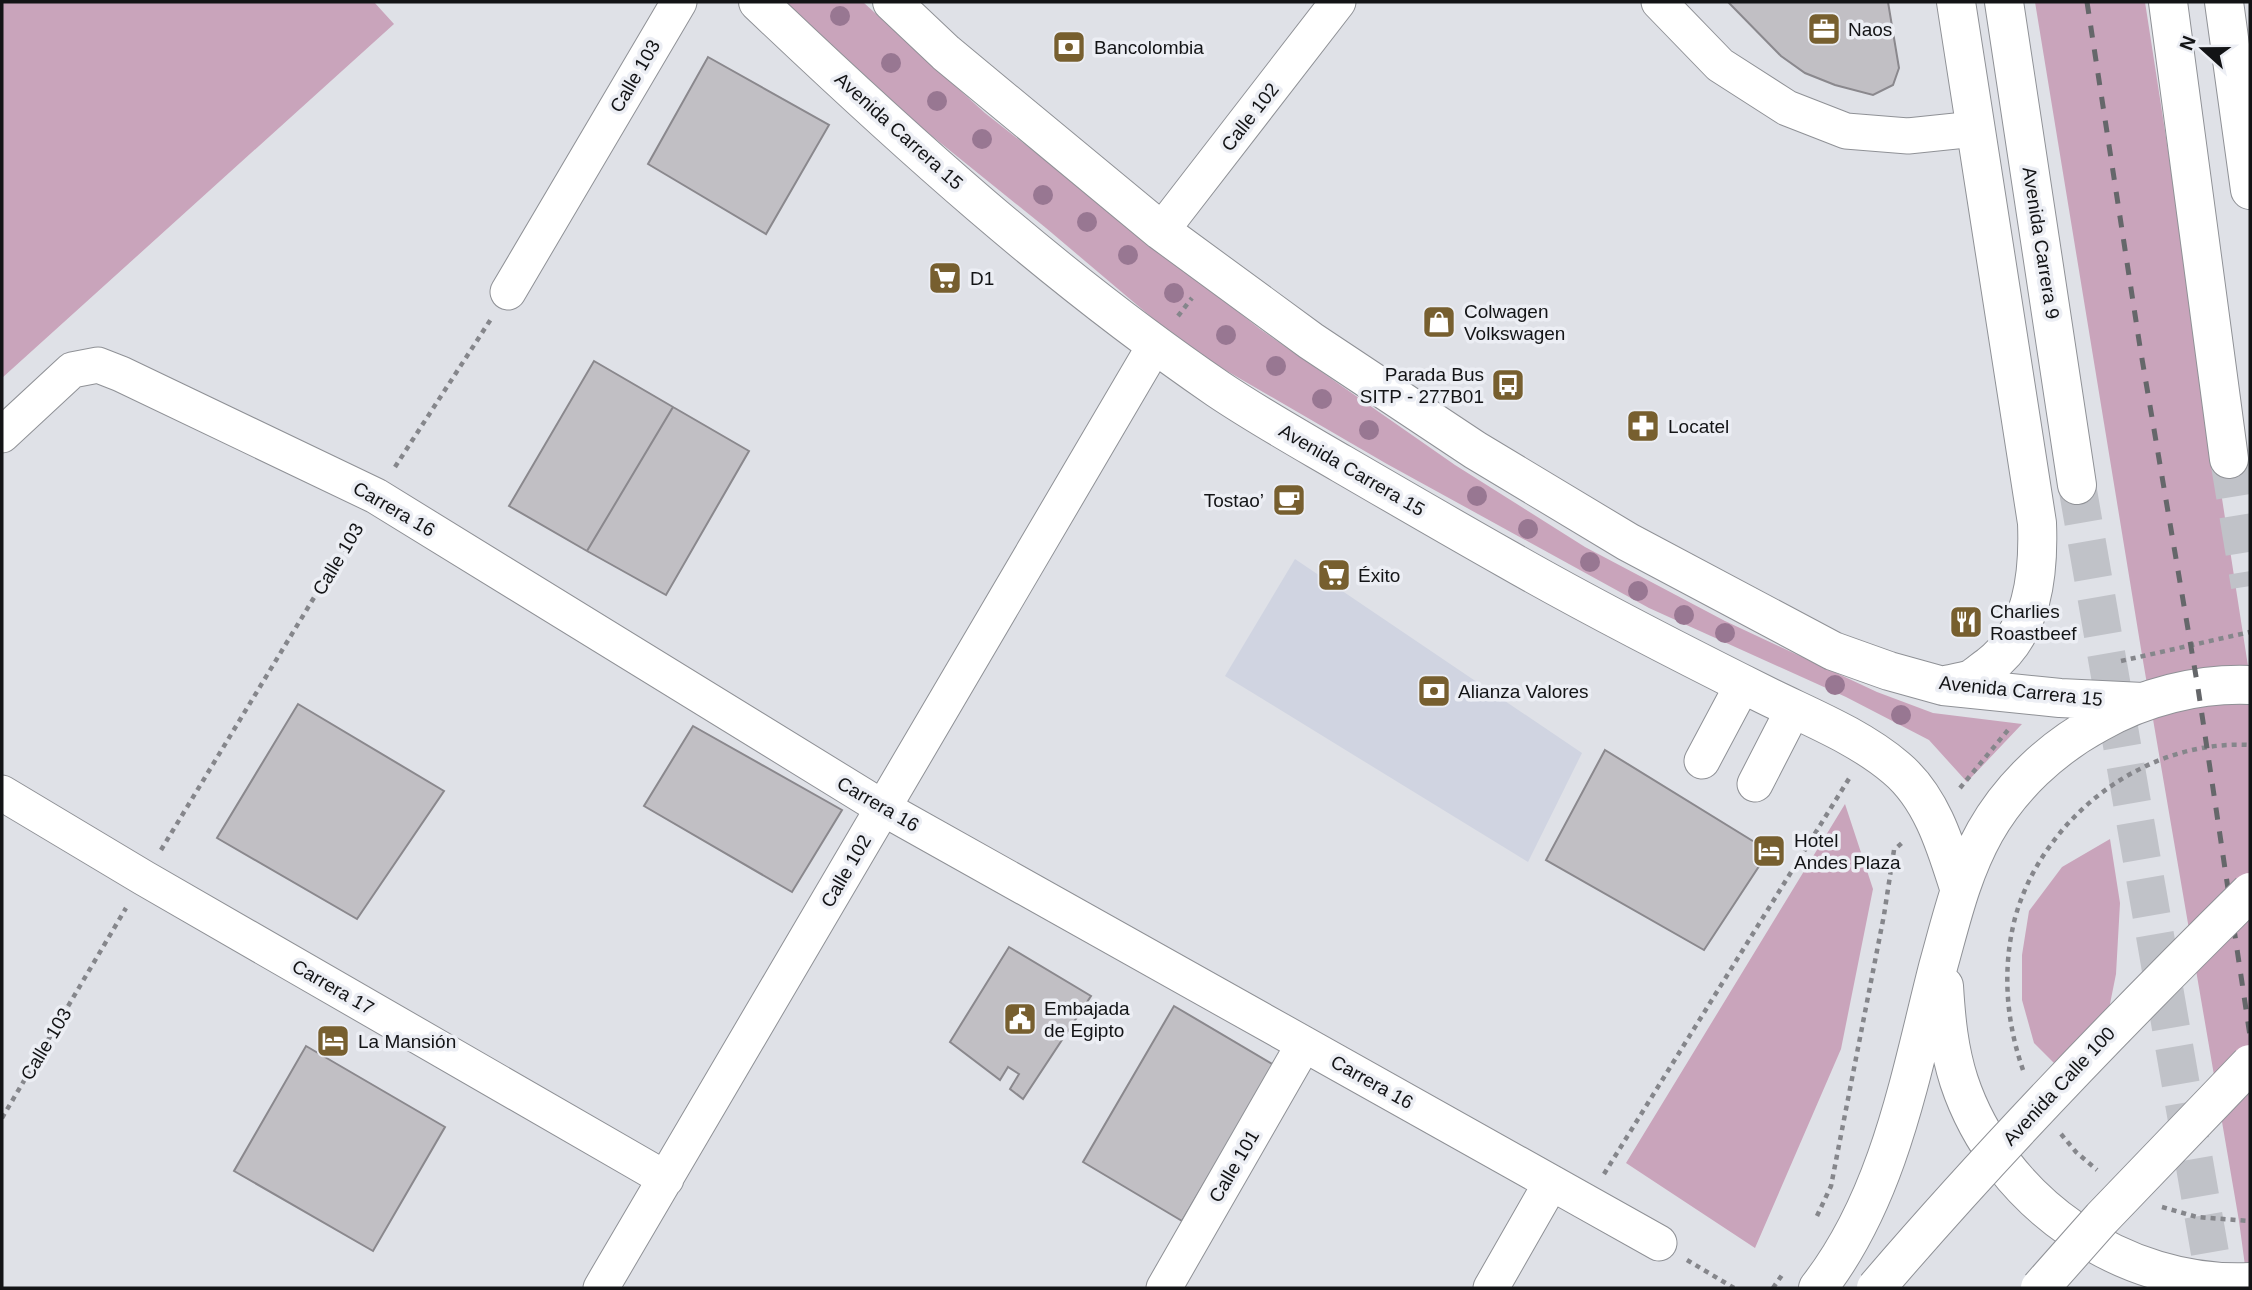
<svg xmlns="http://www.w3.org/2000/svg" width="2252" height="1290" viewBox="0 0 2252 1290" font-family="Helvetica,sans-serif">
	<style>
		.built { fill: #d0d4e1 }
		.green { fill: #c9a4bb }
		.building { fill: #c1bfc4; stroke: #8a888d; stroke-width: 2 }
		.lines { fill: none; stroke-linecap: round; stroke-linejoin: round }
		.major-tunnel { stroke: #c0c2c8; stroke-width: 38; stroke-dasharray: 38 19; stroke-linecap: butt }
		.minor-casing { stroke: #8f9196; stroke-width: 37 }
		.major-casing { stroke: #8f9196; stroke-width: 40 }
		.path { stroke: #85868b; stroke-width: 4.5; stroke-dasharray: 5 5; stroke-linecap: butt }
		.minor { stroke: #fff; stroke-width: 35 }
		.major { stroke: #fff; stroke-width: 38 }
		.rail { stroke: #65676a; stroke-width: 5; stroke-dasharray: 12 12; stroke-linecap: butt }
		.major-bridge-casing { stroke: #8f9196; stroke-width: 40; stroke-linecap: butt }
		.major-bridge { stroke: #fff; stroke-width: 38 }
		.tree { fill: #987792 }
		.labels { text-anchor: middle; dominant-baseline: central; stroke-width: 7; stroke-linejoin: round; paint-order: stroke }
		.poi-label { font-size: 19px; fill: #131416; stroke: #eceef4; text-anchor: start }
		.street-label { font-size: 19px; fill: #131416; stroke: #eceef4 }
	</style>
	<rect width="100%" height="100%" fill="#dfe1e7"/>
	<path class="built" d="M1295 559 1582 753 1528 862 1225 676Z"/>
	<path class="green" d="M2 2H374L394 24 2 378Z
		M783 2H863L985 113 1260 329 1455 465 1585 547 1725 621 1877 692 1933 713 2022 724 1967 782 1929 740 1846 697 1649 608 1387 464 1189 349 1046 228 870 86Z
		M2035 2H2145L2250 679V1288H2248L2239 1221 2142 655Z
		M1845 804 1873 889 1841 1049 1755 1248 1626 1163Z
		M2110 839 2120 903 2116 974 2103 1039 2056 1065 2034 1043 2022 1000V955L2029 911 2062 867Z"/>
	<path class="building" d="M1728 2H1888L1899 68 1893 85 1873 95 1835 85 1805 73 1781 56Z
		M708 57 829 125 766 234 648 164Z
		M594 361 673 407 587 551 509 506Z
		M673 407 749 451 666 595 587 551Z
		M298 704 444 791 357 919 217 838Z
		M693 726 842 810 792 892 644 806Z
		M1605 750 1769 851 1704 950 1546 860Z
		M1009 947 1091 996 1023 1099 1010 1089 1019 1074 1008 1067 1000 1080 950 1042Z
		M1174 1006 1274 1065 1182 1221 1083 1162Z
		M306 1046 445 1127 373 1251 234 1171Z"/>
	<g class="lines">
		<path class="major-tunnel" d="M2229 459 2250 586
			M2077 485 2216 1288"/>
		<defs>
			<path id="minor" d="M1659 2 1720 65 1787 108 1846 131 1908 136 1975 129
				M1161 231 1338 2
				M508 292 679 2
				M2 435 72 370 98 365 121 374 376 496 883 808 1659 1243
				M1702 761 1743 684
				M1755 784 1793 710
				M2 793 144 878 666 1179
				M601 1288 1155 345
				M1164 1288 1304 1044
				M1491 1288 1551 1183"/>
			<path id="major" d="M758 2C903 140 1053 276 1218 389 1258 416 1301 440 1342 464 1397 496 1452 528 1507 559 1589 606 1673 649 1757 691 1804 715 1856 734 1896 768 1932 798 1946 847 1959 888
				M892 2 946 53 1161 231 1311 341 1475 450 1628 542 1833 651 1889 671 1943 686 2060 698 2143 702
				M2004 2 2077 485
				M2168 2 2229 459
				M2224 2 2250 190
				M1945 685C1953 683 1963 682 1971 679 1977 676 1983 670 1989 666 2033 633 2039 574 2037 523L1956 2
				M1944 986C1946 1019 1949 1050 1959 1081 1999 1202 2123 1288 2250 1282
				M1818 1288C1889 1197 1910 1077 1938 967 1951 921 1961 875 1985 832 2011 786 2052 748 2098 723 2143 697 2198 683 2250 685"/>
		</defs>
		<use href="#minor" class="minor-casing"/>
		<use href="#major" class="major-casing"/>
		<path class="path" d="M1178 316 1192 298
			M395 467 491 319
			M2121 661 2250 632
			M1960 788 2008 730
			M161 850 358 525
			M2023 1070C2006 1021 2002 969 2015 918 2043 817 2145 739 2250 745
			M2 1118 126 908
			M2061 1134 2076 1152 2097 1170
			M1604 1174 1850 777
			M2162 1207 2197 1217 2250 1221
			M1817 1216 1831 1186 1884 915 1894 850 1903 842
			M1687 1260 1734 1288
			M1773 1288 1782 1275"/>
		<use href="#minor" class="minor"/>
		<use href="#major" class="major"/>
		<path class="rail" d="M2087 2 2140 347 2198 688 2250 1036"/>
		<defs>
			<path id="major-bridge" d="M1876 1288C1994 1150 2120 1020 2250 892
				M2040 1288 2102 1218 2250 1064"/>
		</defs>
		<use href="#major-bridge" class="major-bridge-casing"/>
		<use href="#major-bridge" class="major-bridge"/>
	</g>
	<g class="tree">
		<circle cx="840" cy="16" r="10"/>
		<circle cx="891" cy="63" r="10"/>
		<circle cx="937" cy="101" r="10"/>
		<circle cx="982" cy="139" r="10"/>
		<circle cx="1043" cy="195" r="10"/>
		<circle cx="1087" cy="222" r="10"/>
		<circle cx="1128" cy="255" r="10"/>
		<circle cx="1174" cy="293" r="10"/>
		<circle cx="1226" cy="335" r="10"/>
		<circle cx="1276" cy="366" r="10"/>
		<circle cx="1322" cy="399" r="10"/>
		<circle cx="1369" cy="430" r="10"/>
		<circle cx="1477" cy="496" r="10"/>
		<circle cx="1528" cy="529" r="10"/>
		<circle cx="1590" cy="562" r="10"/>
		<circle cx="1638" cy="591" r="10"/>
		<circle cx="1684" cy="615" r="10"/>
		<circle cx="1725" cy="633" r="10"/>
		<circle cx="1835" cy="685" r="10"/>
		<circle cx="1901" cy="715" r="10"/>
	</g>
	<defs>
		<symbol id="office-square" viewBox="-11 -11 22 22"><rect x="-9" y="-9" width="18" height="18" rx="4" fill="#775f2f" stroke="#eceef4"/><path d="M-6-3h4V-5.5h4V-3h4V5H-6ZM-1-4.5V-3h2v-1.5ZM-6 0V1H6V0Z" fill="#fff"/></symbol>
		<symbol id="bank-square" viewBox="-11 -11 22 22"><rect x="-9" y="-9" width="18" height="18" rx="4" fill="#775f2f" stroke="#eceef4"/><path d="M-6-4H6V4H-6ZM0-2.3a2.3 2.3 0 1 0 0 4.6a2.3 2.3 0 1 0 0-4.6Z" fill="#fff"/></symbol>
		<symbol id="supermarket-square" viewBox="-11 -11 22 22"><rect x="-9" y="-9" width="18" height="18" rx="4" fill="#775f2f" stroke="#eceef4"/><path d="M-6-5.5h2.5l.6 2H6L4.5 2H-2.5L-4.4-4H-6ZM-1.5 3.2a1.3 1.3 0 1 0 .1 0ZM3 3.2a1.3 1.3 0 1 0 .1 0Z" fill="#fff"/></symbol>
		<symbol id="shop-square" viewBox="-11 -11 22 22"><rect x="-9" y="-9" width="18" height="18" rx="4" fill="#775f2f" stroke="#eceef4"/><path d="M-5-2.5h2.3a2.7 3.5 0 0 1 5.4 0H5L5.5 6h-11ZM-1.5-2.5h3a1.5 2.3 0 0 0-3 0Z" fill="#fff"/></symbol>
		<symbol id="bus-square" viewBox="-11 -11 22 22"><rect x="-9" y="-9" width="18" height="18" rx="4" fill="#775f2f" stroke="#eceef4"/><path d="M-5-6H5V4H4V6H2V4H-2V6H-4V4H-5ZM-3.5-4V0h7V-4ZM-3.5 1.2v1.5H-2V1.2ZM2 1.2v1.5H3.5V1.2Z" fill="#fff"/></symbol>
		<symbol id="pharmacy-square" viewBox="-11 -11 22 22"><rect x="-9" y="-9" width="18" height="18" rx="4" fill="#775f2f" stroke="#eceef4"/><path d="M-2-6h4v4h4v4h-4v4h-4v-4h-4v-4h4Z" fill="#fff"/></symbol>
		<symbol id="cafe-square" viewBox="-11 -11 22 22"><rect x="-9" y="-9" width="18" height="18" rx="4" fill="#775f2f" stroke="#eceef4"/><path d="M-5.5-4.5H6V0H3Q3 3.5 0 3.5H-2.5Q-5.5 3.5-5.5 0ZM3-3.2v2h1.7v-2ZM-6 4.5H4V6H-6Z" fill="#fff"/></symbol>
		<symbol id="restaurant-square" viewBox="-11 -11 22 22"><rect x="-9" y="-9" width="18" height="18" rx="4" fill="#775f2f" stroke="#eceef4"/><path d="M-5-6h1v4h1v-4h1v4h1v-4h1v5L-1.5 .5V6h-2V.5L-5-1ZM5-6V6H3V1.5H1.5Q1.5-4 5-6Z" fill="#fff"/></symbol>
		<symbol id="hotel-square" viewBox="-11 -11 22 22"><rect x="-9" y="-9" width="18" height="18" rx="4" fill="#775f2f" stroke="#eceef4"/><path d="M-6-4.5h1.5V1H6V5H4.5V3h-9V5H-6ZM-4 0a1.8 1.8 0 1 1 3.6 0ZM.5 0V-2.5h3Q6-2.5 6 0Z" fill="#fff"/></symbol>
		<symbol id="civic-square" viewBox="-11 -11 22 22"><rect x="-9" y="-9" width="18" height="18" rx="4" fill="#775f2f" stroke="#eceef4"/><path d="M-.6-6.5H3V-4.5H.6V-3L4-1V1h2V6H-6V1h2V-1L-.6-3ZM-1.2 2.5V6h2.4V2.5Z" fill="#fff"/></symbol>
	</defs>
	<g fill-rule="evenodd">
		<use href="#office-square" x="1805" y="10" width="38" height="38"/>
		<use href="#bank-square" x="1050" y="28" width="38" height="38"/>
		<use href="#supermarket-square" x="926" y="259" width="38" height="38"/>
		<use href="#shop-square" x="1420" y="303" width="38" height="38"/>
		<use href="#bus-square" x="1489" y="366" width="38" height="38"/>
		<use href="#pharmacy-square" x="1624" y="407" width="38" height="38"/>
		<use href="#cafe-square" x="1270" y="481" width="38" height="38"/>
		<use href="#supermarket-square" x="1315" y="556" width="38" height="38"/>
		<use href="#restaurant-square" x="1947" y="603" width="38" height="38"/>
		<use href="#bank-square" x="1415" y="672" width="38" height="38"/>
		<use href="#hotel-square" x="1750" y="832" width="38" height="38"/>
		<use href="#civic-square" x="1001" y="1000" width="38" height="38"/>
		<use href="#hotel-square" x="314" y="1022" width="38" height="38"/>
	</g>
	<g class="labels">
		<g class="poi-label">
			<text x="1848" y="29">Naos</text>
			<text x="1094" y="47">Bancolombia</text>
			<text x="970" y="278">D1</text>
			<text x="1464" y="311">Colwagen<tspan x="1464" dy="22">Volkswagen</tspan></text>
			<text x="1484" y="374" text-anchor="end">Parada Bus<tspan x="1484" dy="22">SITP - 277B01</tspan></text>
			<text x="1668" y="426">Locatel</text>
			<text x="1264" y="500" text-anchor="end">Tostao’</text>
			<text x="1358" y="575">Éxito</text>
			<text x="1990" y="611">Charlies<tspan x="1990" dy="22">Roastbeef</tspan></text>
			<text x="1458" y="691">Alianza Valores</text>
			<text x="1794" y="840">Hotel<tspan x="1794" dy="22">Andes Plaza</tspan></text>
			<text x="1044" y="1008">Embajada<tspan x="1044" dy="22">de Egipto</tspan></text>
			<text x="358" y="1041">La Mansión</text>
		</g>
		<g class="street-label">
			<text transform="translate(635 76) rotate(-60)">Calle 103</text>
			<text transform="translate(1250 117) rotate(-52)">Calle 102</text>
			<text transform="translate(899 131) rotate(42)">Avenida Carrera 15</text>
			<text transform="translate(2041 243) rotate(81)">Avenida Carrera 9</text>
			<text transform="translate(1352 470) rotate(30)">Avenida Carrera 15</text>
			<text transform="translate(394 509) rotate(30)">Carrera 16</text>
			<text transform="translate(338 559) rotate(-59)">Calle 103</text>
			<text transform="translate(2021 691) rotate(6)">Avenida Carrera 15</text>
			<text transform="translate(878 804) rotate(30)">Carrera 16</text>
			<text transform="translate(846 871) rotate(-60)">Calle 102</text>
			<text transform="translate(333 987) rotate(30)">Carrera 17</text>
			<text transform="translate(46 1044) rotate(-59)">Calle 103</text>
			<text transform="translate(1372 1082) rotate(29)">Carrera 16</text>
			<text transform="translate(2059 1086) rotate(-47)">Avenida Calle 100</text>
			<text transform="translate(1234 1166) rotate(-60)">Calle 101</text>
		</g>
	</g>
	<rect width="2252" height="1290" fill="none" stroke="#131416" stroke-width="7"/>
	<g transform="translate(2203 49) rotate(291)" stroke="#eceef4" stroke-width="5" paint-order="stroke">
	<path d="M0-5L12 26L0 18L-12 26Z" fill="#131416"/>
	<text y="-10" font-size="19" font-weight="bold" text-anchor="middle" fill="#131416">N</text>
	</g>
</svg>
